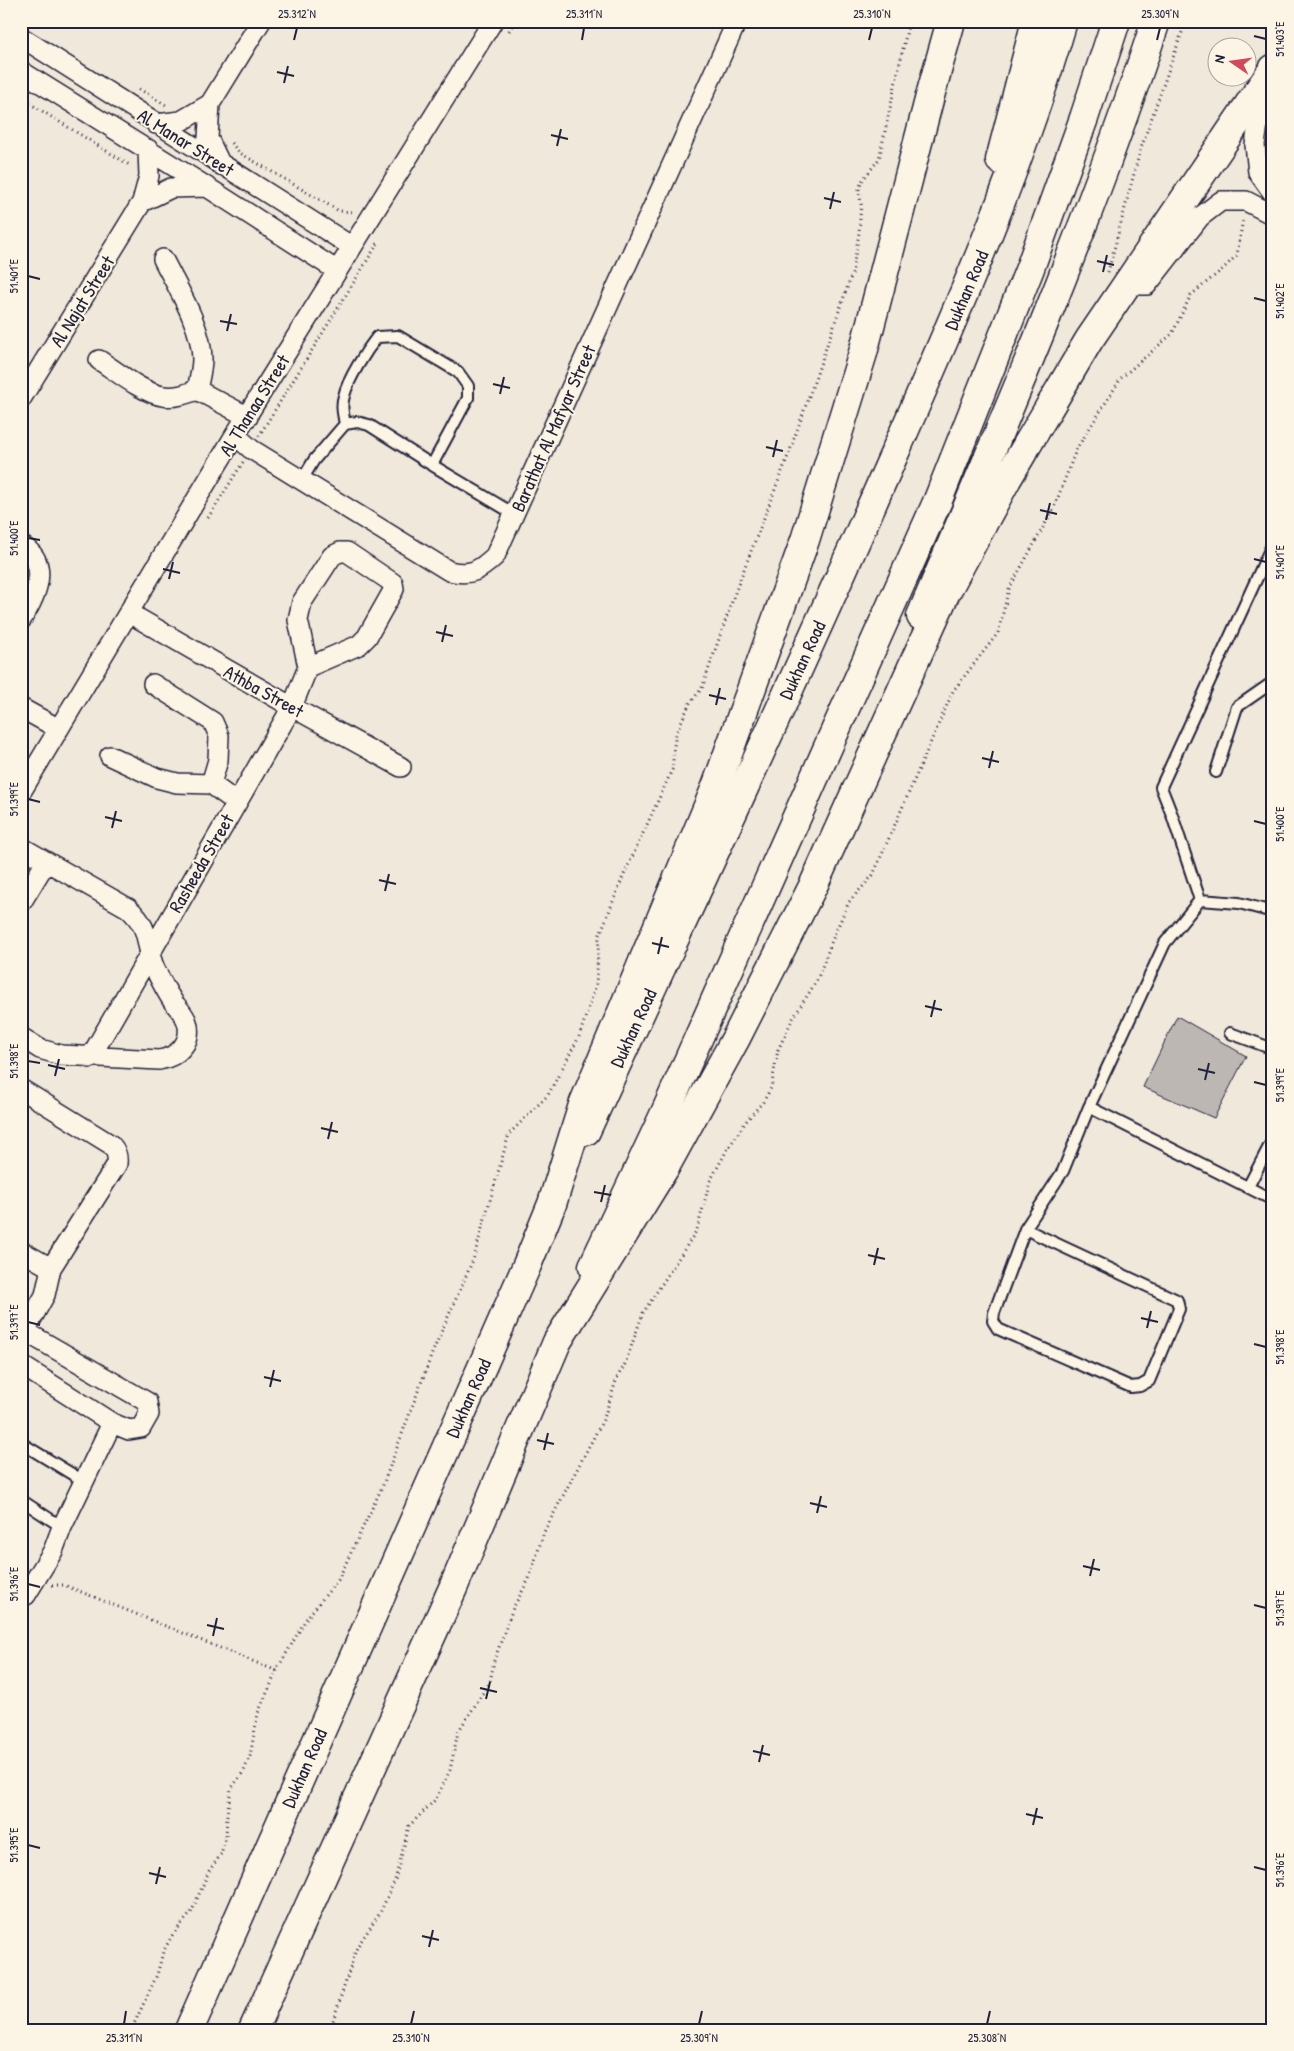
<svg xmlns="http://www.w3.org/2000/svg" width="1294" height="2051" viewBox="0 0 1294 2051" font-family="'Patrick Hand',sans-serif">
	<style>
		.building { fill: #bcb7b3; stroke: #22223b }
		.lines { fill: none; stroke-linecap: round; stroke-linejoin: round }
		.lane-casing { stroke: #22223b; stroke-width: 14 }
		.street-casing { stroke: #22223b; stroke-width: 22 }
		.primary-casing { stroke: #22223b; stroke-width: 31 }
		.highway-casing { stroke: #22223b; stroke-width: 31 }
		.path { stroke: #22223b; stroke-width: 3; stroke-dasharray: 1 4; stroke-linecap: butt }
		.lane { stroke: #fcf5e5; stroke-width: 10 }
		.street { stroke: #fcf5e5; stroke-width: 19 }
		.primary { stroke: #fcf5e5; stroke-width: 28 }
		.highway { stroke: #fcf5e5; stroke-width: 28 }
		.ticks { fill: none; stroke: #22223b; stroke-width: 2 }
		.labels { text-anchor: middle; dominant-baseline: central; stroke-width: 4; stroke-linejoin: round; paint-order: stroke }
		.street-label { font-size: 19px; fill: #22223b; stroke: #fcf5e5 }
		.neatline { fill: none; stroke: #22223b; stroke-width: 2 }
		.ticks-label { font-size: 12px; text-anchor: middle; fill: #22223b }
	</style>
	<rect width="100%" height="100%" fill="#efe8db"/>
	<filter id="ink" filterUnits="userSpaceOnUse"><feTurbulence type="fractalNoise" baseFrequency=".02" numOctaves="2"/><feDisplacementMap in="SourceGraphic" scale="10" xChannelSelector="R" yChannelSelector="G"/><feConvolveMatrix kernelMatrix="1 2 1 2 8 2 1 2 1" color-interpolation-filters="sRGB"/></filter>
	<g filter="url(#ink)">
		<path class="building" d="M1177 1016 1246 1056 1214 1118 1143 1087Z"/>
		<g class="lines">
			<defs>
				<path id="lane" d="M345 424C343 414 341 405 344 396 348 379 366 351 377 337L398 336 458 372 468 386V398L432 465
					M302 480 314 460 345 424 357 422 369 425 432 465 514 514
					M1216 772 1237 707 1273 682
					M1200 900 1239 903 1273 912
					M1230 1033 1273 1049
					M1089 1107 1273 1200
					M1248 1187 1273 1139
					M1025 1229 1177 1300 1179 1309 1149 1381 1140 1386 1131 1387 998 1329 993 1321 994 1313 1025 1229 1063 1171 1089 1107 1165 943 1200 900 1172 815 1161 787 1273 543
					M21 1443 85 1482
					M21 1500 62 1527"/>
				<path id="street" d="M21 37 351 246
					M21 71 207 187 336 270
					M1273 96 1258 124 1255 145 1258 172 1273 193
					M210 104 261 21
					M156 124 181 121 210 104 208 138 221 165
					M148 149 149 176 142 202 171 188 207 187
					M163 259C177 287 202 327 202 359 202 369 199 380 197 390
					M1127 285H1147L1200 217 1221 201H1246L1273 215
					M99 360C116 371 143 393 163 396 175 398 186 394 197 390L248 417
					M21 399 142 202
					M235 435 251 449 449 571C471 576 479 571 495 556L737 21
					M21 545C52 563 36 597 21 620
					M129 613 292 707 401 767
					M153 684 213 722 219 736 218 760 211 784
					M21 708 59 729
					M110 756 157 778 177 783 211 784 236 802
					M21 792 235 435 493 21
					M21 847 128 908C152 929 144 944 155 969 161 981 167 993 174 1003 179 1009 185 1015 187 1022 193 1042 178 1057 159 1060L61 1055 40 1049 21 1037
					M21 903 46 862
					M90 1058 292 707 308 667 298 620 302 602 332 556 340 552H347L393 583 394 589 367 637 359 645 308 667
					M21 1089 110 1144C116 1150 118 1155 117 1164L51 1268 45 1295 25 1331 21 1334
					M21 1251 51 1268
					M21 1329 147 1402 149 1414 141 1428 129 1430 112 1423 21 1365
					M26 1595 53 1551 62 1527 112 1423"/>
				<path id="primary" d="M1000 160 1036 21
					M921 616C1005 420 1089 224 1156 21
					M586 1131C685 915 786 701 881 484 948 332 1016 181 1063 21
					M593 1266 665 1113 938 500 1030 268 1084 118 1116 21"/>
				<path id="highway" d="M189 2030 527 1265 552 1204 583 1105 716 787 805 540 863 353 930 96 951 21
					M253 2030 453 1588 557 1342 664 1169 736 1038 814 884 945 594 1007 479 1089 340 1273 69"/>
			</defs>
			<use href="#lane" class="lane-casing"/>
			<use href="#street" class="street-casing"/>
			<use href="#primary" class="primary-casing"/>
			<use href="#highway" class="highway-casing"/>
			<path class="path" d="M509 31 515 21
				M139 89 166 105
				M21 98 131 166
				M231 143 240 153 339 211 354 212
				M1108 272 1140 151 1186 21
				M259 436 378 243
				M208 518 243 462
				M21 818 27 808
				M52 1585H64L277 1671
				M128 2030 134 2024 157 1975 163 1952 173 1934 191 1913 209 1871 221 1854 226 1836 227 1814 231 1789 244 1771 250 1756 258 1713 278 1668 306 1619 338 1580 383 1485 433 1351 473 1260 509 1134 548 1095 579 1037 596 985 599 937 622 879 673 768V753L676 733 690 703 702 688 736 590 788 456 852 274 859 233 861 204 859 189 862 181 879 159 909 21
				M330 2030 357 1947 380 1913 395 1880 409 1826 436 1799 450 1770 458 1732 490 1682 494 1661 513 1608 529 1579 544 1532 604 1418 617 1378 625 1364 643 1313 697 1230 710 1181 727 1150 747 1120 763 1102 771 1088 778 1050 792 1020 817 980 835 933 849 902 873 875 953 691 998 633 1009 589 1054 508 1076 450 1121 378 1172 334 1191 295 1223 269 1237 255 1243 219"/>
			<use href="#lane" class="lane"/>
			<use href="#street" class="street"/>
			<use href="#primary" class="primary"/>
			<use href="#highway" class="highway"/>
		</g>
	</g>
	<path class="ticks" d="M1254 36 1266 39M294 40 297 28M582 40 584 28M869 40 872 28M1157 40 1160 28M277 72 294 76M284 83 288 66M551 135 568 139M557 146 561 129M824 198 841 202M830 209 834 192M1097 261 1114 265M1103 272 1107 255M28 276 40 279M1254 298 1266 301M220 321 237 324M227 331 231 314M493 384 510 388M500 394 504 377M766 447 783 451M773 457 777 440M1040 510 1057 514M1046 520 1050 503M28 538 40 540M1254 559 1266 562M163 569 180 573M169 579 173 562M436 632 453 636M442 642 446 625M709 695 726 699M716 705 720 688M982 758 999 762M989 768 993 751M28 799 40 802M105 817 122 821M1254 821 1266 824M112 828 116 811M379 880 396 884M385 891 389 874M652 943 669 947M658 954 662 937M925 1006 942 1010M931 1017 935 1000M28 1061 40 1063M48 1065 65 1069M1198 1069 1215 1073M55 1076 59 1059M1205 1080 1209 1063M1254 1082 1266 1085M321 1128 338 1132M328 1139 332 1122M594 1192 611 1195M601 1202 605 1185M868 1255 885 1259M874 1265 878 1248M1141 1318 1158 1322M28 1322 40 1325M1147 1328 1151 1311M1254 1344 1266 1347M264 1377 281 1381M270 1387 274 1370M537 1440 554 1444M544 1450 548 1433M810 1503 827 1507M817 1513 821 1496M1083 1566 1100 1570M1090 1576 1094 1559M28 1584 40 1587M1254 1605 1266 1608M207 1625 224 1629M213 1636 217 1618M480 1688 497 1692M486 1699 490 1682M753 1751 770 1755M759 1762 763 1745M1026 1814 1043 1818M1033 1825 1037 1808M28 1845 40 1848M1254 1867 1266 1870M149 1873 166 1877M156 1884 160 1867M422 1936 439 1940M429 1947 433 1930M124 2024 126 2011M411 2024 414 2011M699 2024 702 2011M987 2024 990 2011"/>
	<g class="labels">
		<g class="street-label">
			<text transform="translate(186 142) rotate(32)">Al Manar Street</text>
			<text transform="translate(966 290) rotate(-67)">Dukhan Road</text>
			<text transform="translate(82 301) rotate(-58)">Al Najat Street</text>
			<text transform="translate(254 405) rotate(-58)">Al Thanaa Street</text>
			<text transform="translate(553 428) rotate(-66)">Barathat Al Mafyar Street</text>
			<text transform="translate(802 660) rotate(-65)">Dukhan Road</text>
			<text transform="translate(264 691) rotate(29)">Athba Street</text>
			<text transform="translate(201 863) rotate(-60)">Rasheeda Street</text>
			<text transform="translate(633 1028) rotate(-65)">Dukhan Road</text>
			<text transform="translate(468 1398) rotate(-66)">Dukhan Road</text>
			<text transform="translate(304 1768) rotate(-66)">Dukhan Road</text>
		</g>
	</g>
	<rect width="1294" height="2051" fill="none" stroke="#fcf5e5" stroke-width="55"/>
	<g transform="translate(1232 62) rotate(283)"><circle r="24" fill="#fcf5e5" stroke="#a5a1a1"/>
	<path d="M0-4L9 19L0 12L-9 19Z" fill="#d1495b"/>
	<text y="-8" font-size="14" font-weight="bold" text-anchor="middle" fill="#22223b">N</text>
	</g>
	<rect x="28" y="28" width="1238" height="1996" class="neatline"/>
	<g class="ticks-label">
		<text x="297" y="18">25.312°N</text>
		<text x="584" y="18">25.311°N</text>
		<text x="872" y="18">25.310°N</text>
		<text x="1160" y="18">25.309°N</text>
		<text transform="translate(1280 39) rotate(-90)" y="4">51.403°E</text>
		<text transform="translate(14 276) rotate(-90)" y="4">51.401°E</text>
		<text transform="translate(1280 301) rotate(-90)" y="4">51.402°E</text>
		<text transform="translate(14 538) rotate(-90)" y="4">51.400°E</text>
		<text transform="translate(1280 562) rotate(-90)" y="4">51.401°E</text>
		<text transform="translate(14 799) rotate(-90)" y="4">51.399°E</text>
		<text transform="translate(1280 824) rotate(-90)" y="4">51.400°E</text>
		<text transform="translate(14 1061) rotate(-90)" y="4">51.398°E</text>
		<text transform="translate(1280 1085) rotate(-90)" y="4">51.399°E</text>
		<text transform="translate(14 1322) rotate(-90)" y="4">51.397°E</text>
		<text transform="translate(1280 1347) rotate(-90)" y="4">51.398°E</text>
		<text transform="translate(14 1584) rotate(-90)" y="4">51.396°E</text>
		<text transform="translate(1280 1608) rotate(-90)" y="4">51.397°E</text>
		<text transform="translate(14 1845) rotate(-90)" y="4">51.395°E</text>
		<text transform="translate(1280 1870) rotate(-90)" y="4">51.396°E</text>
		<text x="124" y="2042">25.311°N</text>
		<text x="411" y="2042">25.310°N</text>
		<text x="699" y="2042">25.309°N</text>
		<text x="987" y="2042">25.308°N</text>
	</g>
</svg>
